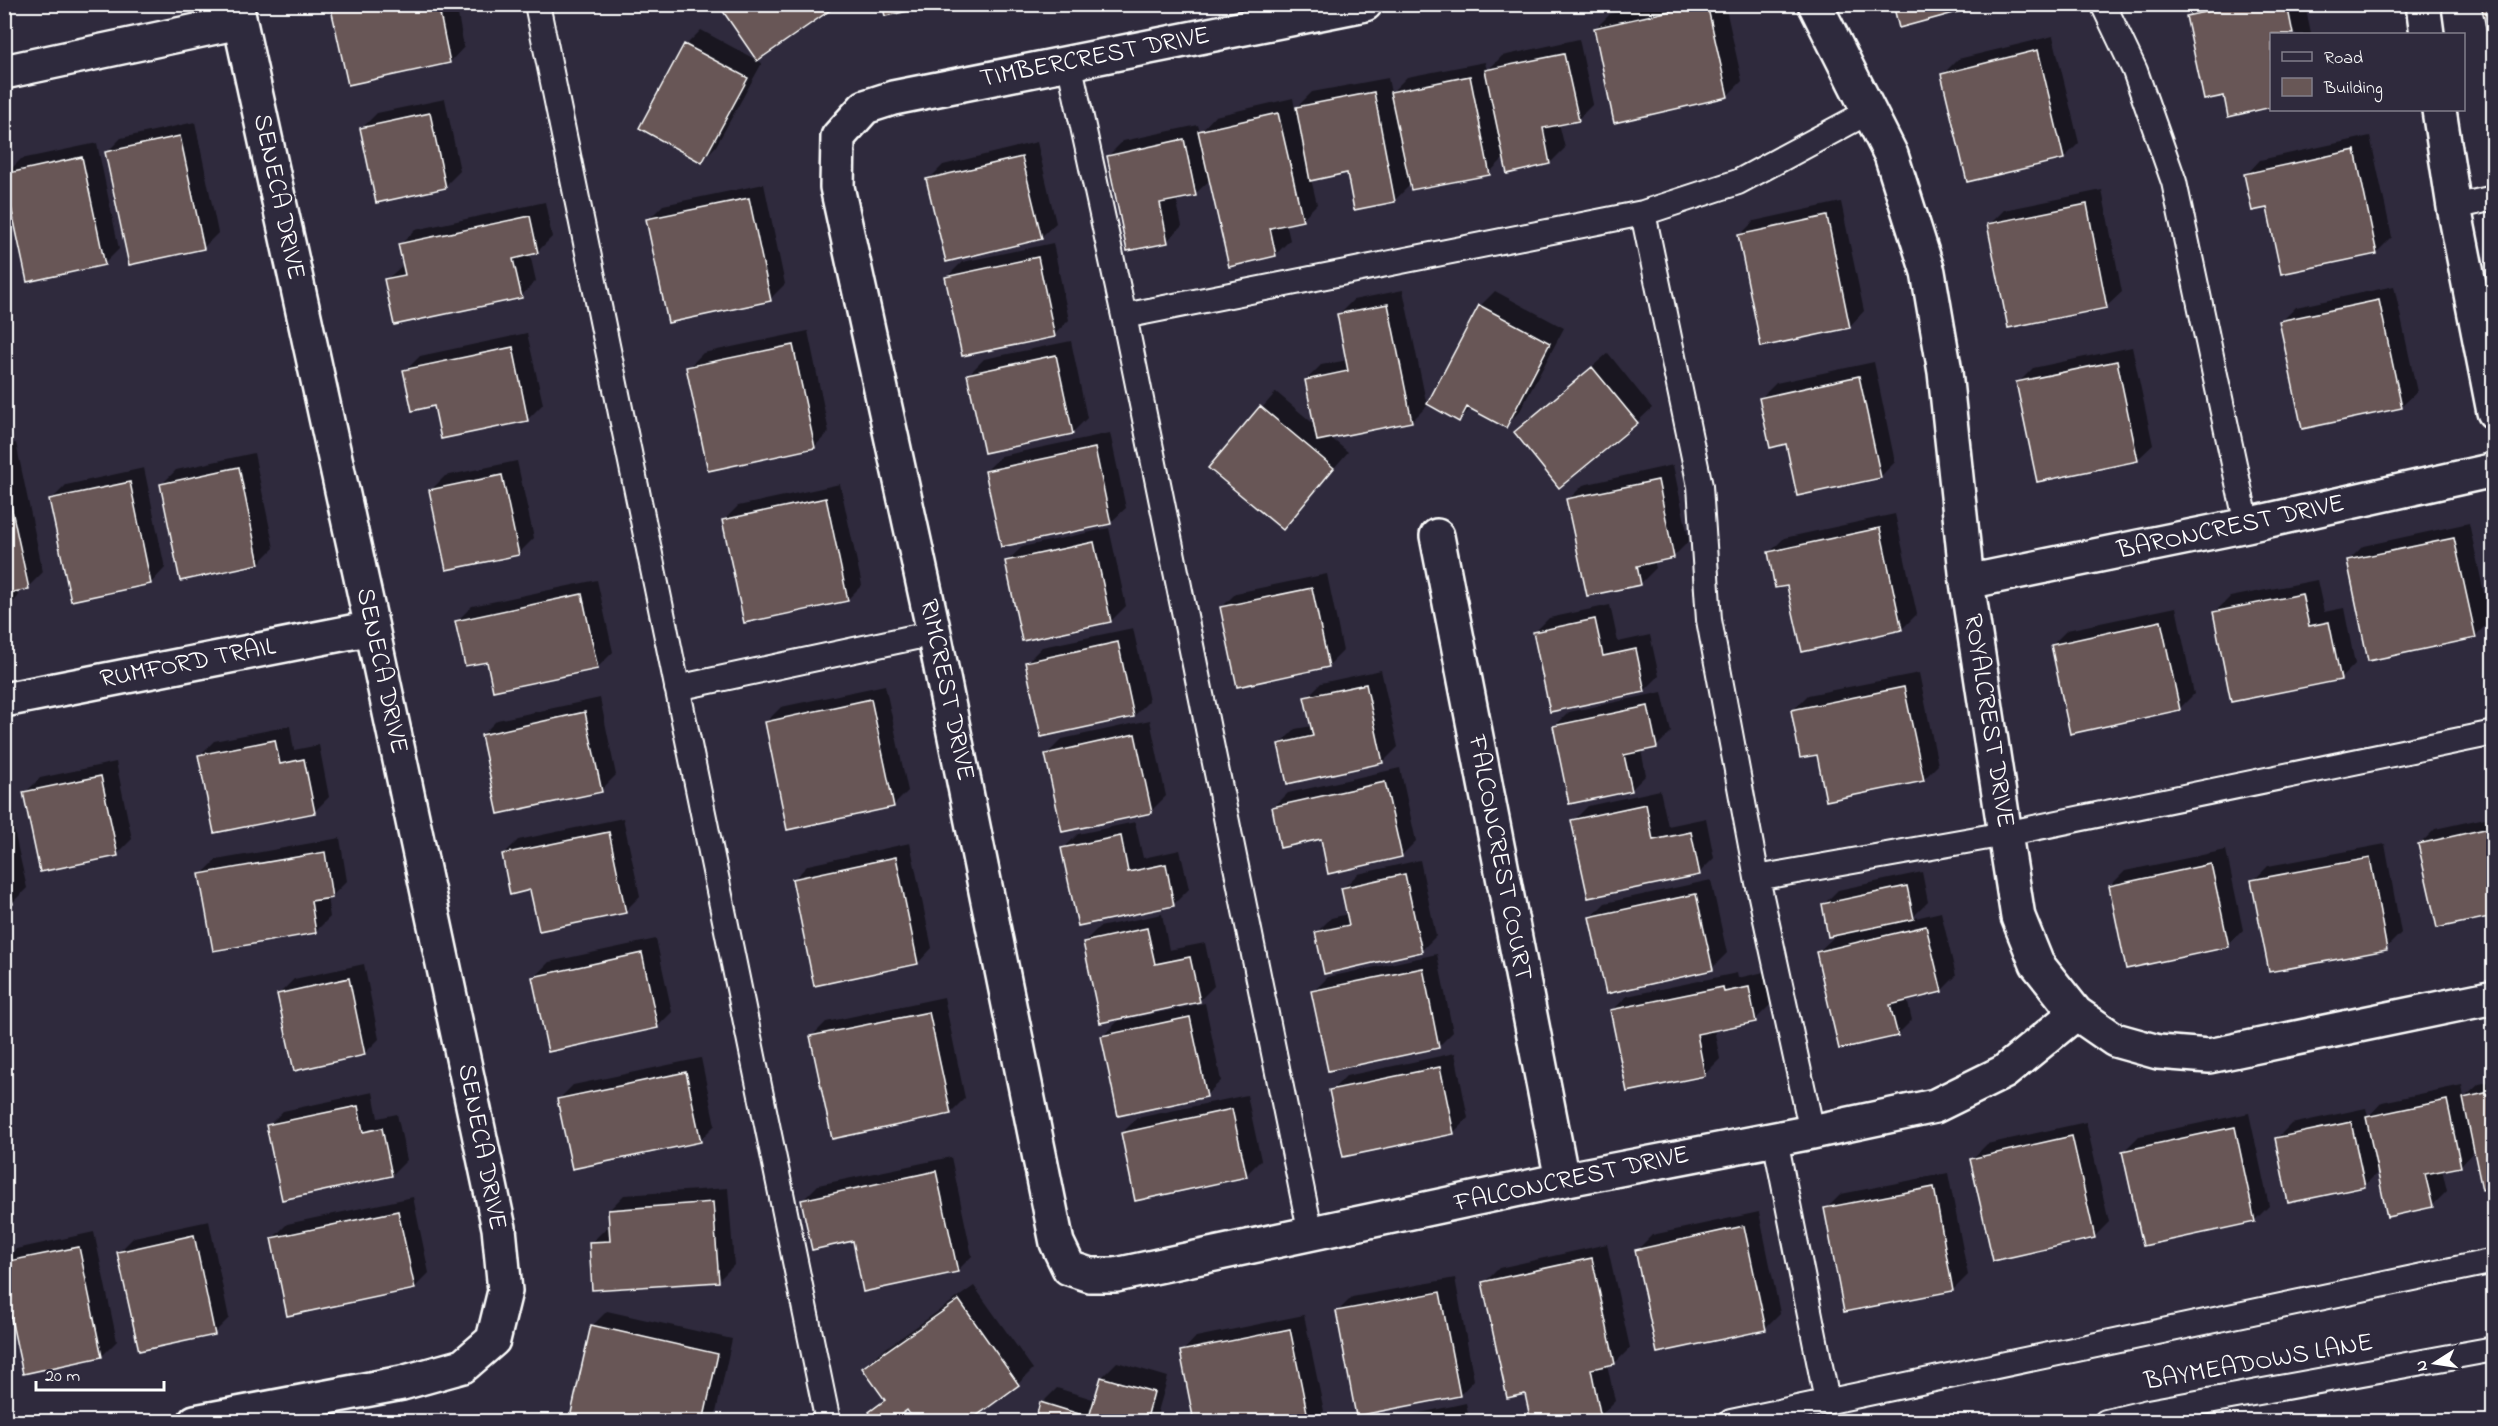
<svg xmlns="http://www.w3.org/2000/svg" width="2498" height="1426" viewBox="0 0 2498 1426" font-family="'Indie Flower',sans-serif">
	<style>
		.shadow { fill: #0007 }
		.building { fill: #685756; stroke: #fff; stroke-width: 1.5 }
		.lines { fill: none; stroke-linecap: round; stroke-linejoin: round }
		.service-casing { stroke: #fff; stroke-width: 28 }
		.minor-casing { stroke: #fff; stroke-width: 38 }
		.service { stroke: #2f2a3d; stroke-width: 24 }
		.minor { stroke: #2f2a3d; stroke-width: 33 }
		.labels { text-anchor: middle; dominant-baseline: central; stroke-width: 5; stroke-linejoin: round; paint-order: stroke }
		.street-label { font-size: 26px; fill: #fff; stroke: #2f2a3d }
	</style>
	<rect width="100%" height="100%" fill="#2f2a3d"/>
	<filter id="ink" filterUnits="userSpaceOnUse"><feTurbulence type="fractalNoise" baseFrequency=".0167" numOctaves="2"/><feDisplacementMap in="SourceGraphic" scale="12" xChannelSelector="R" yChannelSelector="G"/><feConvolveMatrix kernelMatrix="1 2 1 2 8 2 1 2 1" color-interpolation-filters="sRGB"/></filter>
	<g filter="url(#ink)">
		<path class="shadow" d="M332 4H456L464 47 450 62Z
			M1652 4H1725L1742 81 1727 96 1595 29 1610 14Z
			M2200 4H2305L2311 34H2272L2188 17Z
			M701 30 762 63 716 146 702 161 641 127 686 45Z
			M2053 36 2079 143 2064 158 1943 74 1958 59Z
			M1579 39 1593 104 1578 119 1559 123 1565 148 1550 163 1505 157 1489 173 1411 184 1394 201 1348 172 1311 179 1317 204 1302 219 1286 223 1290 240 1275 255 1211 179 1195 194 1176 198 1182 226 1167 241 1108 156 1123 141 1198 125 1200 132 1215 116 1293 98 1295 109 1312 92 1388 78 1391 93 1407 77 1485 62 1487 71 1502 56Z
			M445 99 460 171 445 186 362 128 377 113Z
			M195 122 218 233 203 248 106 153 121 138Z
			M2370 136 2392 237 2377 252 2282 272 2268 206 2246 175 2260 160Z
			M1037 142 1056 223 1041 237 928 180 943 165Z
			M97 143 119 249 104 264 6 174 21 159Z
			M764 184 785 284 770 299 648 220 663 205Z
			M2102 190 2122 292 2107 306 1989 225 2004 210Z
			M545 202 552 237 537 252 530 254 536 281 521 296 386 280 404 264 400 245 415 230Z
			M1841 202 1864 311 1850 326 1739 236 1754 221Z
			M1053 243 1069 320 1054 335 947 277 962 262Z
			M2394 286 2417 392 2402 406 2281 322 2296 307Z
			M1403 290 1427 406 1412 421 1330 437 1348 452 1282 528 1210 468 1276 392 1315 425 1306 380 1321 365 1348 360 1338 315 1353 300Z
			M1495 291 1564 328 1520 411 1505 426 1471 408 1459 420 1480 306Z
			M808 331 829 432 814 447 688 368 703 353Z
			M527 333 543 404 528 419 442 437 435 404 405 371 420 356Z
			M1071 341 1087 418 1072 433 969 374 984 359Z
			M2132 347 2153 445 2138 459 2038 481 2018 383 2033 368Z
			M1608 353 1652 408 1637 422 1516 432Z
			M1874 362 1895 462 1880 477 1787 443 1761 398 1776 383Z
			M1110 433 1126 508 1111 522 986 471 1001 456Z
			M16 443 43 572 28 587 17 590 18 597 4 611V445Z
			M254 453 274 548 259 563 161 485 176 470Z
			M517 461 534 538 519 553 447 569 430 491 445 476Z
			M1673 465 1689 541 1674 556 1654 561 1656 568 1641 583 1568 500 1583 485Z
			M144 468 165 568 151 583 51 500 66 485Z
			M840 484 862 585 847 600 723 521 738 506Z
			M1895 514 1917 614 1902 629 1788 584 1769 553 1784 538Z
			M2469 523 2490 621 2475 636 2348 561 2363 546Z
			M1109 528 1126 606 1111 621 1007 561 1022 547Z
			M1327 574 1343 651 1328 666 1221 608 1236 593Z
			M597 580 613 652 598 667 494 689 488 660 457 621 472 606Z
			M2317 580 2324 612 2344 608 2355 664 2340 679 2215 612 2230 597Z
			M1610 605 1618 642 1650 635 1659 676 1644 691 1534 633 1549 618Z
			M2176 607 2194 694 2179 709 2052 645 2067 630Z
			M1133 628 1149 701 1134 716 1027 662 1042 647Z
			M1381 670 1398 747 1383 762 1280 744 1295 729 1312 726 1306 698 1321 683Z
			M1919 673 1938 765 1923 780 1818 753 1793 710 1808 695Z
			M885 685 908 791 893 806 766 722 781 707Z
			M1662 692 1671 732 1656 747 1641 750 1646 775 1631 790 1554 727 1569 712Z
			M600 698 616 775 601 790 482 735 497 720Z
			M1150 720 1166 796 1151 811 1047 754 1062 739Z
			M290 726 294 750 319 745 329 797 314 812 199 756 214 741Z
			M116 762 132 839 117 854 25 793 40 778Z
			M1400 768 1416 841 1401 856 1322 837 1273 808 1288 793Z
			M4 787 27 888 12 903 4 904Z
			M1660 790 1668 826 1706 818 1714 858 1699 873 1573 821 1588 806Z
			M2494 816V914L2420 844 2435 829Z
			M623 818 640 896 625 911 531 889 503 855 518 840Z
			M1135 822 1143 858 1180 850 1189 889 1174 904 1079 925 1063 849 1078 834Z
			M340 838 347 881 332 896 327 897 330 917 315 932 201 875 216 860Z
			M910 843 932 948 918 963 793 880 808 865Z
			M2385 844 2401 933 2386 948 2253 881 2268 866Z
			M2226 850 2243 930 2228 945 2110 886 2125 871Z
			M1420 860 1436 936 1421 951 1316 933 1331 918 1348 914 1343 888 1358 874Z
			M1922 872 1928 902 1911 919 1941 912 1956 976 1941 991 1907 999 1912 1020 1897 1035 1818 952 1837 934 1823 905 1838 890Z
			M1711 880 1727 953 1712 968 1590 918 1605 903Z
			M1162 914 1169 950 1205 943 1214 986 1199 1001 1084 942 1099 927Z
			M656 939 672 1012 657 1027 534 977 549 962Z
			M1437 954 1453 1032 1438 1047 1313 992 1328 977Z
			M364 964 379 1039 364 1054 279 994 294 979Z
			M1764 972 1770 1005 1755 1020 1714 1029 1720 1059 1705 1074 1612 1011 1627 996 1737 973 1738 978Z
			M944 997 965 1098 950 1113 811 1037 826 1022Z
			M1205 1003 1221 1081 1206 1095 1103 1036 1118 1021Z
			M1455 1053 1468 1118 1453 1133 1331 1091 1346 1076Z
			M701 1058 715 1125 700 1140 558 1100 573 1085Z
			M2494 1081V1186L2475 1150 2461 1165 2442 1169 2447 1191 2432 1206 2379 1171 2364 1186 2276 1139 2291 1124 2366 1108 2368 1117 2382 1102 2462 1085 2464 1098 2479 1084Z
			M373 1092 378 1118 397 1114 407 1160 392 1175 268 1126 283 1111Z
			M1247 1095 1261 1160 1246 1175 1122 1133 1137 1118Z
			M2249 1113 2269 1206 2254 1221 2124 1151 2139 1136Z
			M2086 1122 2109 1222 2094 1237 1972 1159 1987 1144Z
			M951 1157 972 1256 957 1271 803 1200 818 1185Z
			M1948 1173 1968 1275 1953 1290 1826 1209 1841 1194Z
			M728 1188 734 1265 719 1280 591 1243 606 1228H610L609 1210 624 1195Z
			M413 1197 429 1273 414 1288 272 1239 287 1224Z
			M1759 1212 1780 1313 1765 1328 1637 1250 1652 1235Z
			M209 1221 229 1318 214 1333 119 1252 134 1237Z
			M94 1232 117 1341 102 1356 4 1279V1261L16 1249Z
			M1607 1244 1630 1348 1615 1363 1607 1364 1615 1401 1600 1416 1526 1392 1484 1283 1499 1268Z
			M1455 1278 1474 1380 1460 1395 1337 1312 1352 1297Z
			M974 1286 1033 1369 1018 1384 908 1408 871 1412 885 1398 864 1368 879 1353Z
			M607 1311 732 1339 714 1422H571L592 1326Z
			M1304 1315 1324 1411 1314 1422H1196L1182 1352 1196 1337Z
			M1117 1362 1168 1377 1155 1422H1036L1042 1403 1057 1388 1096 1400 1102 1377Z
			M1466 1403 1470 1422H1386L1388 1420Z
			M2449 1416 2450 1422H2422Z"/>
		<path class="building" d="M330 4H438L450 63 348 85Z
			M718 4H839L757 61Z
			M882 4H941L885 16Z
			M1701 4H1707L1728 97 1614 123 1594 28Z
			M1893 4H1987L1899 28Z
			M2242 4H2287L2293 34H2272V107L2228 117 2224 96 2204 100 2186 16Z
			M2481 4H2494V64Z
			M684 44 748 78 702 163 639 128Z
			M2038 50 2064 159 1967 182 1941 74Z
			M1564 54 1579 121 1543 128 1550 164 1507 174 1485 70Z
			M1470 76 1490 175 1411 190 1390 92Z
			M1374 92 1395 202 1354 210 1347 173 1310 181 1296 107Z
			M430 113 446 188 376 203 360 128Z
			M1278 113 1303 221 1270 228 1276 256 1229 267 1198 131Z
			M180 136 204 249 129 265 105 152Z
			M1184 139 1196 196 1160 203 1168 243 1127 251 1107 156Z
			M2355 150 2377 254 2281 274 2267 208 2252 211 2244 174Z
			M82 157 105 265 27 282 4 174Z
			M1022 157 1042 239 946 262 926 179Z
			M749 198 771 301 668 323 646 219Z
			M2087 204 2107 308 2008 328 1987 224Z
			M530 216 538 253 513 259 522 298 394 325 384 279 405 275 398 244Z
			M1827 216 1850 328 1761 347 1738 235Z
			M1038 257 1055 337 962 356 945 277Z
			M2379 300 2402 408 2302 429 2279 321Z
			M1388 304 1412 422 1317 441 1305 380 1348 371 1337 314Z
			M1479 305 1550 343 1506 428 1467 407 1459 422 1427 404Z
			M793 345 815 448 708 471 686 367Z
			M513 347 528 421 441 439 434 406 412 411 403 370Z
			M1056 355 1073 434 984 453 967 374Z
			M2117 361 2138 461 2037 482 2016 382Z
			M1592 367 1638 423 1559 488 1514 432Z
			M1859 376 1881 478 1797 496 1786 444 1770 448 1759 398Z
			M1260 406 1334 468 1283 530 1208 468Z
			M1095 448 1111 524 1001 547 985 471Z
			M239 467 259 564 180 581 160 484Z
			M4 473 29 589 4 594Z
			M502 475 519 555 446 570 429 490Z
			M1658 480 1674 558 1637 566 1641 585 1587 596 1566 499Z
			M130 482 151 584 71 601 49 499Z
			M826 498 848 601 744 623 722 520Z
			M1880 528 1902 630 1802 652 1787 586 1775 588 1768 552Z
			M2454 538 2476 638 2368 661 2347 560Z
			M1094 542 1111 622 1022 641 1005 561Z
			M1312 588 1329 667 1237 687 1220 607Z
			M582 594 598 669 493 691 487 662 465 666 455 621Z
			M2302 594 2309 626 2329 622 2341 680 2231 702 2213 612Z
			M1595 619 1603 656 1636 649 1645 692 1550 712 1533 632Z
			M2161 621 2180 710 2070 734 2051 645Z
			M1118 642 1134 717 1041 737 1025 662Z
			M1366 684 1383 763 1287 784 1278 744 1313 736 1304 697Z
			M1904 687 1924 781 1826 801 1817 755 1800 758 1791 710Z
			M871 699 894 807 787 830 765 722Z
			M1648 706 1657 748 1624 755 1632 791 1569 804 1553 726Z
			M585 712 602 792 498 814 481 735Z
			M1135 734 1152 813 1062 832 1045 754Z
			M275 740 280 764 304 759 315 813 214 833 198 755Z
			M101 776 118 856 40 872 23 792Z
			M1385 782 1402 857 1328 874 1321 839 1280 848 1272 807Z
			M1646 804 1653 840 1691 832 1700 875 1588 898 1571 820Z
			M2494 827V916L2437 928 2418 844Z
			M609 832 626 913 539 931 530 890 510 895 502 854Z
			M1121 836 1128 872 1166 864 1174 906 1078 926 1061 848Z
			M325 852 332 898 311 901 316 933 213 951 199 874Z
			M896 857 918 964 814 986 792 879Z
			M2370 858 2387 950 2269 972 2251 880Z
			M2211 864 2229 947 2126 969 2109 886Z
			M4 866 13 904 4 906Z
			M1405 874 1422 952 1324 974 1315 932 1349 925 1341 888Z
			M1907 886 1914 919 1828 937 1822 904Z
			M1696 894 1713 970 1606 994 1589 917Z
			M1926 926 1942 992 1890 1005 1898 1036 1839 1049 1816 952Z
			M1147 928 1155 964 1190 957 1200 1002 1100 1023 1083 942Z
			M642 953 658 1028 548 1052 532 977Z
			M1423 968 1439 1048 1328 1071 1311 991Z
			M349 978 365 1055 294 1071 277 994Z
			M1723 987 1724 992 1749 987 1756 1022 1697 1034 1705 1076 1627 1092 1610 1010Z
			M929 1012 951 1114 832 1139 810 1036Z
			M1190 1017 1207 1097 1118 1116 1101 1036Z
			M1440 1067 1454 1134 1343 1157 1329 1090Z
			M686 1072 701 1142 572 1169 557 1099Z
			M2494 1091V1188L2482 1190 2463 1098Z
			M2447 1100 2461 1167 2425 1174 2433 1207 2387 1217 2366 1117Z
			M358 1106 363 1132 382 1128 392 1176 282 1200 266 1125Z
			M1232 1109 1247 1177 1135 1201 1121 1133Z
			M2351 1122 2365 1187 2288 1203 2275 1138Z
			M2235 1127 2255 1222 2143 1246 2122 1151Z
			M2072 1136 2095 1238 1993 1261 1970 1159Z
			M936 1171 958 1272 863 1292 853 1241 812 1250 801 1200Z
			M1934 1187 1953 1291 1844 1312 1824 1208Z
			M713 1202 719 1282 592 1290 589 1242 610 1241 608 1210Z
			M398 1211 415 1289 287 1316 271 1238Z
			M1744 1226 1766 1330 1657 1353 1635 1250Z
			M194 1235 215 1335 139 1351 117 1252Z
			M79 1247 102 1357 23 1374 4 1286V1262Z
			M1592 1258 1615 1364 1591 1369 1601 1418 1583 1422H1531L1525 1394 1507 1398 1482 1282Z
			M1440 1292 1460 1396 1356 1416 1336 1311Z
			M959 1300 1019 1385 968 1422H915L907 1410 891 1422H876L869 1412 885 1400 862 1368Z
			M591 1325 718 1354 703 1422H569Z
			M1290 1329 1309 1422H1194L1180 1351Z
			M1101 1377 1154 1392 1146 1422H1035L1040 1402 1089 1417Z"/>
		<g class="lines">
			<defs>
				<path id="service" d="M537 4 828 1422
					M2103 4 2135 71 2174 182 2247 525
					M1069 62 1124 316 1311 1235
					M2454 207 2494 198
					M1643 213 1700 486 1709 620 1757 878 1812 1132
					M1124 316 1643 213 1738 182 1870 111
					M677 688 934 633
					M1757 878 2005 834 2494 733
					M1775 1139 1827 1401
					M1731 1422 2494 1261
					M2106 1422 2148 1412 2494 1349"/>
				<path id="minor" d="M1365 4 893 98 865 107 838 137 837 187 934 633 1057 1243 1069 1268 1090 1275H1116L1562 1180 1812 1132 1935 1106 2004 1072 2076 1013
					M1815 4 1891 155 1928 272 1945 372 1967 582 2005 834 2018 917 2037 964 2076 1013 2115 1040 2158 1052 2209 1056 2494 997
					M2423 4 2427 34
					M4 72 239 22
					M2439 110 2454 207 2494 412
					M1437 536 1562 1180
					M1967 582 2247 525 2494 470
					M4 700 372 628
					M195 1422 402 1383 463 1366 493 1340 505 1291 499 1228 372 628 236 4"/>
			</defs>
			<use href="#service" class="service-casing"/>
			<use href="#minor" class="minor-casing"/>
			<use href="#service" class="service"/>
			<use href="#minor" class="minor"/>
		</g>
	</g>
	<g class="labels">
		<g class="street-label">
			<text transform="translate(1095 58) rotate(-11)">TIMBERCREST DRIVE</text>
			<text transform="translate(278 197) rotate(78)">SENECA DRIVE</text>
			<text transform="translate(2231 528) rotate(-12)">BARONCREST DRIVE</text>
			<text transform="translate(188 664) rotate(-11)">RUMFORD TRAIL</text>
			<text transform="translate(381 671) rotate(78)">SENECA DRIVE</text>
			<text transform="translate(946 690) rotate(78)">RIMCREST DRIVE</text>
			<text transform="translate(1988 721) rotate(81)">ROYALCREST DRIVE</text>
			<text transform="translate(1499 858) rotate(79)">FALCONCREST COURT</text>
			<text transform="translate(481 1147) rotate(79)">SENECA DRIVE</text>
			<text transform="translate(1572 1180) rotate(-12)">FALCONCREST DRIVE</text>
			<text transform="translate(2259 1363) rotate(-10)">BAYMEADOWS LANE</text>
		</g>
	</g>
	<rect width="2498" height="1426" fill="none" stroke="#2f2a3d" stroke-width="24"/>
	<rect x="12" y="12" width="2474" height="1402" fill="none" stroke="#fff" stroke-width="2" filter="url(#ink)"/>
	<rect x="2270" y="33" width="195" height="78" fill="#2f2a3d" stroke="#827f8b" stroke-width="1.5"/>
	<rect x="2282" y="52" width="30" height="9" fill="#2f2a3d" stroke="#827f8b" stroke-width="1.5"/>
	<text x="2324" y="63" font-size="18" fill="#ffffff">Road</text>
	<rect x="2282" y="78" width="30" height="18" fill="#685756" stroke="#827f8b" stroke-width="1.5"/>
	<text x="2324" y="93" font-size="18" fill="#ffffff">Building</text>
	<g transform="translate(2435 1363) rotate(258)" stroke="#2f2a3d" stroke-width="4.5" paint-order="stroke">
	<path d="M0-4.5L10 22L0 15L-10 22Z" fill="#ffffff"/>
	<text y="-9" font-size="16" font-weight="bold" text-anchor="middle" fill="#ffffff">N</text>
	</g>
	<path d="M36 1381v9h128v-9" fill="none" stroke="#ffffff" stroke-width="3"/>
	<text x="45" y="1381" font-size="18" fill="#ffffff" stroke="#2f2a3d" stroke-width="4.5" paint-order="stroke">20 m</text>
</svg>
